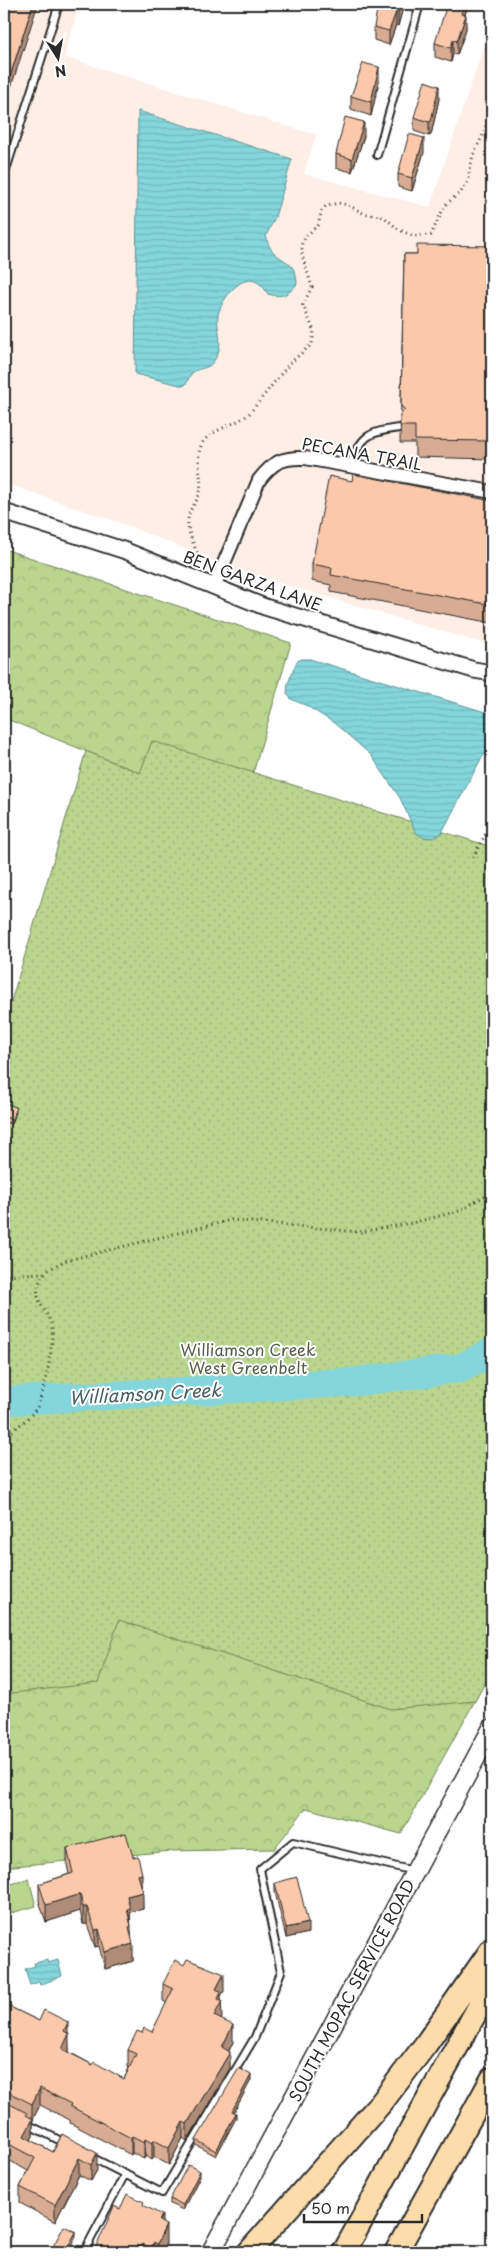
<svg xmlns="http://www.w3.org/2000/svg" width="496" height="2256" viewBox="0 0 496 2256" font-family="'Playpen Sans',sans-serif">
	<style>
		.built { fill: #feeee6 }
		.forest { fill: url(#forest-crowns); stroke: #72805c }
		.park { fill: url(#park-dots); stroke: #72805c }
		.garden { fill: #bad58d; stroke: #72805c }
		.water { fill: url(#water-rules); stroke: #609295 }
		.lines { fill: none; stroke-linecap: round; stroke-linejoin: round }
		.river { stroke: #84d6dc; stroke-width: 29 }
		.service-casing { stroke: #2b2b2b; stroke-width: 10 }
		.minor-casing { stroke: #2b2b2b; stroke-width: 16 }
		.tertiary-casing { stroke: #2b2b2b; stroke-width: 19 }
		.secondary-casing { stroke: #2b2b2b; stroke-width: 21 }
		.motorway-casing { stroke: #2b2b2b; stroke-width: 26 }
		.path { stroke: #2b2b2b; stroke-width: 3; stroke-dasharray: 1 4; stroke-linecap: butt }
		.service { stroke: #fff; stroke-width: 6 }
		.minor { stroke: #fff; stroke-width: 12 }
		.tertiary { stroke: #fff; stroke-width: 15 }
		.secondary { stroke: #fff; stroke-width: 18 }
		.motorway { stroke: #fddcac; stroke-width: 22 }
		.wall { fill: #d7ac92; stroke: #2b2b2b }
		.shaded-wall { fill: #af8c77; stroke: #2b2b2b }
		.building { fill: #fac8aa; stroke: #2b2b2b }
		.labels { text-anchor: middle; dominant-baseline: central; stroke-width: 4; stroke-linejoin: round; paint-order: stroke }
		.street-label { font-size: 16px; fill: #2b2b2b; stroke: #fff }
		.park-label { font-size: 16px; fill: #565e48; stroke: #fff }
		.water-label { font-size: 18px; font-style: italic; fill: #465e60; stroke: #fff }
	</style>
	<defs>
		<pattern id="forest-crowns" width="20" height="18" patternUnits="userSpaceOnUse" patternTransform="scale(1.25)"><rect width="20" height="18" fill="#bad58d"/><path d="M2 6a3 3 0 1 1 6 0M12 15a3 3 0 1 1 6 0" fill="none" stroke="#a0b77a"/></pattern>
		<pattern id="park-dots" width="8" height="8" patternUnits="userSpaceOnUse" patternTransform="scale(1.25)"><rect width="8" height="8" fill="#bad58d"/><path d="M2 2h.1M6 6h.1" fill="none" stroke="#a0b77a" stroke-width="1.8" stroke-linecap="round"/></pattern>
		<pattern id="water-rules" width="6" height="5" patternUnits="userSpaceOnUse" patternTransform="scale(1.25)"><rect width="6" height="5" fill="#84d6dc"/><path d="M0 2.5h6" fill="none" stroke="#72b8bd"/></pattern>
	</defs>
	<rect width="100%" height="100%" fill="#fff"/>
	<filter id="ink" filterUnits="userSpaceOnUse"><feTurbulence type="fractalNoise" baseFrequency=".02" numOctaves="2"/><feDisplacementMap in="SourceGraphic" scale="10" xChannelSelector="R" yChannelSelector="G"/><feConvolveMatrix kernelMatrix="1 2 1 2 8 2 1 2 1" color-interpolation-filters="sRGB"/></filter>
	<g filter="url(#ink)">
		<path class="built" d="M4 4H80L64 57 316 135 304 174 430 207 492 21V646L239 571 121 523 4 483Z"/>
		<path class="forest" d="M4 549 291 643 251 780 492 865V1670L401 1834 306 1808 274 1849 171 1851 4 1867V1199L140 773 4 718Z"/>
		<path class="park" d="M152 741 492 847V1670L475 1701 391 1709 119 1620 98 1683 4 1694V1025L86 751 140 773Z"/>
		<path class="garden" d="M29 1879 36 1906 4 1915V1886Z"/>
		<path class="water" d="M138 111 292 159 275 217 266 236C272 266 296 253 297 284 288 295 282 298 268 294 266 292 264 287 261 285 243 268 221 300 218 315 216 328 223 341 218 353 210 373 201 365 192 373 188 377 188 383 184 386L135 374Z
			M302 659H310L492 714V745L481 759 441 834 433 838 423 837 416 833 400 798 371 755 334 723 307 706 291 699 287 693 288 683 297 661Z
			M47 1960 48 1963 58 1960 62 1976 40 1985 39 1982 30 1985 25 1969 35 1966 34 1963Z"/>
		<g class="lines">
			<path class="river" d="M4 1401 353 1382 461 1368 492 1352"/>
			<defs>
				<path id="service" d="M377 155 420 4
					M4 176 59 4
					M349 466C363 435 367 432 400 428
					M27 2124 65 2143
					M89 2156 162 2193 255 2037 281 1972 260 1869 293 1842 414 1871
					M84 2252 125 2174"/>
				<path id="minor" d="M214 587 259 480C273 462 282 457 305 458L492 492"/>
				<path id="tertiary" d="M4 512 126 551 265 607 474 670 492 673"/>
				<path id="secondary" d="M211 2252 492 1728"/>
				<path id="motorway" d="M249 2252 382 2102 426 2044 492 1949
					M344 2252 492 1983
					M396 2252 492 2079"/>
			</defs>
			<use href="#service" class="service-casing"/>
			<use href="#minor" class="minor-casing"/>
			<use href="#tertiary" class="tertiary-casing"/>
			<use href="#secondary" class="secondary-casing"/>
			<use href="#motorway" class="motorway-casing"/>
			<path class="path" d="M492 54 489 73 492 89
				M199 557C194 545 187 532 188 520 188 509 198 502 200 492 203 476 194 457 203 442 211 430 237 424 249 414L289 364 312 344 314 331 303 305 312 287 302 255V244L305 237 318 225 322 210 326 206 338 203 348 205 363 213 384 217 398 229 413 236 431 235 445 205 461 192 467 183 473 155 485 131 492 90
				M473 857 485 835 492 828
				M4 1273 8 1275 44 1273
				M4 1437C14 1429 28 1420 36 1409 44 1396 56 1337 51 1323 47 1311 35 1302 38 1287 41 1273 51 1268 64 1261L231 1220 360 1232 412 1223 459 1211 492 1192"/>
			<use href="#service" class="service"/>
			<use href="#minor" class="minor"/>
			<use href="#tertiary" class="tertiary"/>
			<use href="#secondary" class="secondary"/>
			<use href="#motorway" class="motorway"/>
		</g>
		<path class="wall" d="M404 4 398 26 396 25 389 45 374 40V27Z
			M468 4 465 15 466 29 457 55 453 54 451 62 435 57V43Z
			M379 81 371 116 351 109V96Z
			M439 99 431 135 429 136 414 131V117Z
			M364 136 352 172 336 168V154Z
			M424 152 412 191 398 187V174Z
			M492 246V459L415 457V443H400L404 254H417Z
			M352 481 492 501V623L331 592V585L312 581V564Z
			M4 1103 16 1112 12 1124 4 1122Z
			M67 1848 133 1857 142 1890 143 1909 130 1912 133 1961 105 1969 99 1946 95 1947 87 1924H83L80 1911 46 1922 39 1901V1884L69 1874 67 1865Z
			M275 1883 308 1933 286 1938 275 1892Z
			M163 1984 224 1991 221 1996V2019L233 2042 229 2051 230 2068 187 2141 183 2138 169 2165 154 2157 152 2160 145 2156 144 2159 132 2153 131 2155 70 2123V2120L40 2105 33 2119V2136L31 2140 53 2152 62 2134 97 2170 91 2181 79 2175 55 2222 20 2203V2187L28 2171 5 2158 4 2161V2004L39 2021 68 2034 69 2051V2052L93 2065 124 2079 129 2068 128 2067V2050L142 2033 152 2032 167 2003 163 2001Z
			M251 2080 234 2112 236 2118 216 2156 196 2145V2140Z
			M200 2176 183 2210 170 2204V2199Z
			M144 2206 162 2222 166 2248 164 2252H94L120 2209Z"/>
		<path class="shaded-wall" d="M33 4H38L4 109V95Z
			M400 4H404L398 26V12Z
			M464 4H468L461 28V14Z
			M396 12V25L389 45V31Z
			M466 15V29L457 55V41Z
			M453 40V54L451 62V48Z
			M379 67V81L371 116V102Z
			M439 86V99L431 135 429 136V122Z
			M364 122V136L352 172V159Z
			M424 138V152L412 191V178Z
			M16 1107V1112L12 1124V1119Z
			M142 1874V1891L138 1875Z
			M143 1892V1909L130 1912V1926H127V1896Z
			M80 1894V1911L46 1922V1905Z
			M83 1907H87V1924H83Z
			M308 1923V1933L286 1938V1928Z
			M99 1929V1946L95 1947V1930Z
			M133 1944V1961L105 1969V1952Z
			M224 1974V1991L221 1996 222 2018 214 2032V2016L216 1989Z
			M68 2022V2036L69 2034V2051L62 2066V2049L64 2031Z
			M233 2025V2042L222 2064V2047Z
			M230 2052V2068L187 2141V2124Z
			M251 2075V2080L232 2116V2111Z
			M40 2088V2105L32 2121V2104Z
			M236 2113V2118L216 2156V2151Z
			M33 2119V2136L24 2153V2136Z
			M183 2122V2138L169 2165V2148Z
			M132 2136V2153L131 2155V2138Z
			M145 2139V2156L144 2159V2142Z
			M154 2140V2157L152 2160V2143Z
			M5 2142V2158L4 2161V2144Z
			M97 2153V2170L91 2181V2165Z
			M79 2158V2175L55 2222V2205Z
			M200 2171V2176L183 2210V2205Z
			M162 2215V2235L166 2225V2248L164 2252H157L159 2221Z
			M76 2232V2237L68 2252H65Z
			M154 2242V2252H151V2248Z
			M143 2244V2252H138Z"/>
		<path class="building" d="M4 4H33L4 95Z
			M378 4H400L398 12H396L389 31 374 27Z
			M447 4H464L461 14 466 15 457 41 453 40 451 48 435 43Z
			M363 63 379 67 371 102 351 96Z
			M425 81 439 86 431 121 429 122 414 117Z
			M345 117 364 122 352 159 336 154Z
			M409 134 424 138 412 178 398 174Z
			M417 245 492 246V441L415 440V426H400V415L405 410 401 406 404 254H417Z
			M353 474 492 501V605L331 575 332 568 312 564 329 476 352 481Z
			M4 1103 16 1107 12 1119 4 1117Z
			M126 1833 133 1857 138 1856 142 1874 138 1875 143 1892 127 1896 130 1909H127L131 1926 129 1927 133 1944 105 1952 99 1929 95 1930 87 1907H83L80 1894 46 1905 39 1884 73 1873 67 1848Z
			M297 1877 308 1923 286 1928 275 1883Z
			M187 1959 224 1974 216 1989 221 1992 218 1999 222 2001 214 2016 233 2025 222 2047 230 2052 187 2124 183 2122 169 2148 154 2140 152 2143 145 2139 144 2142 132 2136 131 2138 70 2106 71 2104 40 2088 32 2104 6 2091H4V2004L39 2021 44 2010 68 2022 64 2031 69 2034 62 2049 93 2065 94 2062 124 2079 136 2054 128 2050 137 2031 142 2033 144 2028 152 2032 173 1989 163 1984 175 1960 184 1965Z
			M239 2068 251 2075 232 2111 236 2113 216 2151 196 2140Z
			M4 2101 27 2113 26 2115 33 2119 24 2136 53 2152 62 2134 97 2153 91 2165 79 2158 55 2205 20 2187 35 2158 5 2142 4 2144Z
			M188 2165 200 2171 183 2205 170 2199Z
			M127 2194 144 2202 143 2205 162 2215 159 2221 166 2225 157 2244 154 2242 151 2248 143 2244 138 2252H94L114 2206 120 2209Z
			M64 2226 76 2232 65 2252H50Z
			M14 2247 17 2252H4Z"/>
	</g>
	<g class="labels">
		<g class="street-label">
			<text transform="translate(362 453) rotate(10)">PECANA TRAIL</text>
			<text transform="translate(253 580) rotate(20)">BEN GARZA LANE</text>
			<text transform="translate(351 1990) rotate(-62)">SOUTH MOPAC SERVICE ROAD</text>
		</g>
		<g class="park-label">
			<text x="248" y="1349">Williamson Creek<tspan x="248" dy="18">West Greenbelt</tspan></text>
		</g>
		<g class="water-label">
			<text transform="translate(145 1393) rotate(-3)">Williamson Creek</text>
		</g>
	</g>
	<rect width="496" height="2256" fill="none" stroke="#fff" stroke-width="20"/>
	<rect x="10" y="10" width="476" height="2236" fill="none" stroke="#2b2b2b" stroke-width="2" filter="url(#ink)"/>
	<g transform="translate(58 58) rotate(169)" stroke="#ffffff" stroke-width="4" paint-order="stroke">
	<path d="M0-4L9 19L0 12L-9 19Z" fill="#2b2b2b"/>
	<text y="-8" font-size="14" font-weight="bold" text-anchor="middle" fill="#2b2b2b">N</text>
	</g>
	<path d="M304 2214v8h118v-8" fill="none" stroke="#2b2b2b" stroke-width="2.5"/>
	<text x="311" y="2214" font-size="15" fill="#2b2b2b" stroke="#ffffff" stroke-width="4" paint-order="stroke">50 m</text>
</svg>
